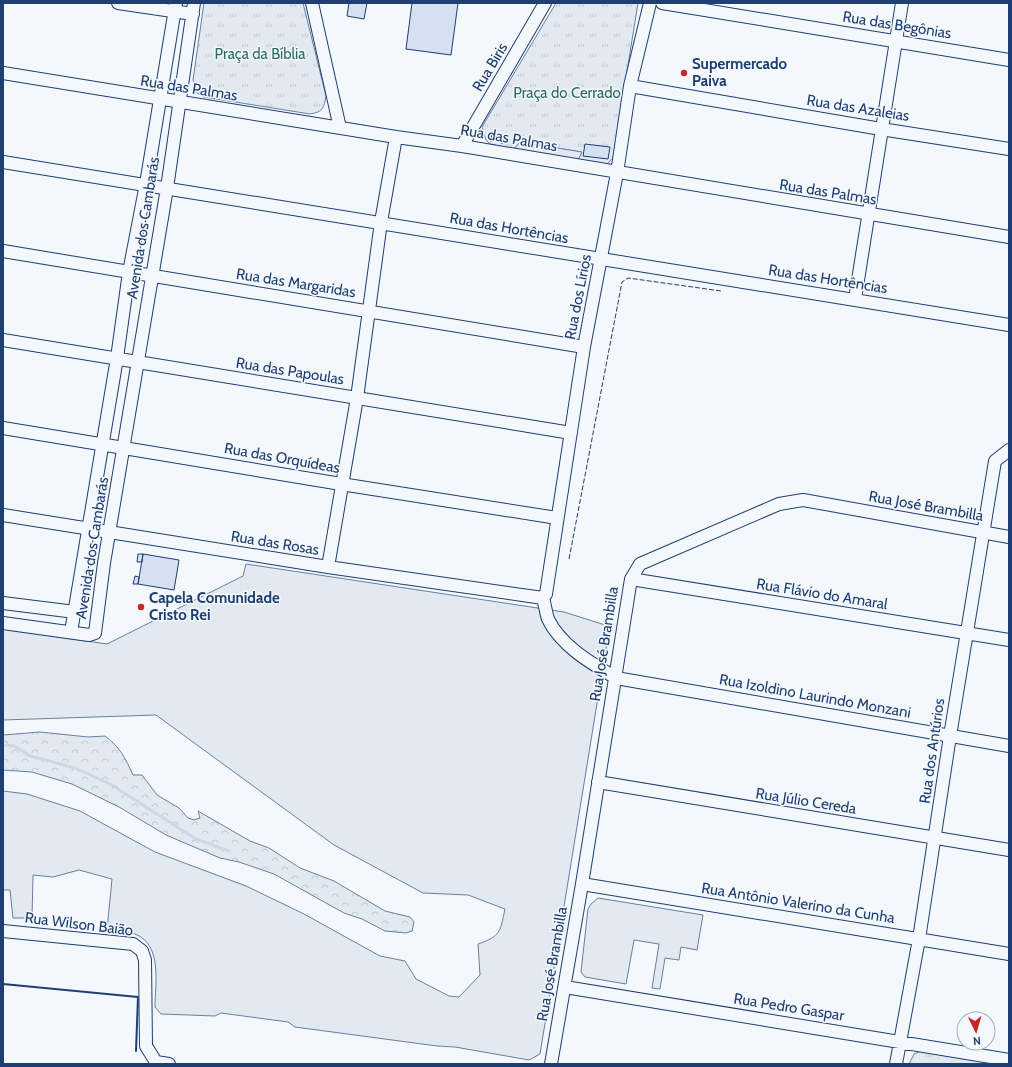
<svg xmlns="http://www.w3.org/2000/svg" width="1012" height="1067" viewBox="0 0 1012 1067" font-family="Cabin,sans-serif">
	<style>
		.green { fill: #e3e9f0; stroke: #687fa3 }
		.forest { fill: url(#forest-crowns); stroke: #687fa3 }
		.park { fill: url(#park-tufts); stroke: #687fa3 }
		.parking { fill: #e3e8f0; stroke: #687fa3 }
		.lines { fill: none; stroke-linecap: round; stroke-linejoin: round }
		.stream { stroke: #cfd7e4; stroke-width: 3 }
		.building { fill: #d5e0f0; stroke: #1d3f73 }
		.minor-casing { stroke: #1d3f73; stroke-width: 14 }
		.minor { stroke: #f4f7fb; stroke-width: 12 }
		.fence { stroke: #1d3f73; stroke-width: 1; stroke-dasharray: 5 2; stroke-linecap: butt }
		.wall { stroke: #1d3f73; stroke-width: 2 }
		.poi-dot { fill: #c62828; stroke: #f4f7fb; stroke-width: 1.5 }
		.labels { text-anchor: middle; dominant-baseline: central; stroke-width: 3; stroke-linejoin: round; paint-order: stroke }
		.street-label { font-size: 15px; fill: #1d3f73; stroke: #f4f7fb }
		.park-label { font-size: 15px; fill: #2c6c60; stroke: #f4f7fb }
		.poi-label { font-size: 15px; font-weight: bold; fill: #1d3f73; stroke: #f4f7fb; text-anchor: start }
	</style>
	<defs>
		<pattern id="forest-crowns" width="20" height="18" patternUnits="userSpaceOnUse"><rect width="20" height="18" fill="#e3e9f0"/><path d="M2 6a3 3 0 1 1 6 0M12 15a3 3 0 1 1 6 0" fill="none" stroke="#c2c9d1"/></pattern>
		<pattern id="park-tufts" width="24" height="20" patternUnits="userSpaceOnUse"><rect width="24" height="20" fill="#e3e9f0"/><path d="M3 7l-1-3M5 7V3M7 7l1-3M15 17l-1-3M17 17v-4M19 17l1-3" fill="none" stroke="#c2c9d1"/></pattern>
	</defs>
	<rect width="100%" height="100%" fill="#f4f7fb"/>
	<path class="green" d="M246 564 564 612 605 625 608 636 540 1054 529 1060 455 1047 437 1046 295 1027 288 1022 221 1013 215 1016 161 1014 155 1007C155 984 163 945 135 934 127 931 116 931 107 930L112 879 79 870 53 877 33 875 32 918H13L10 890H3V791L27 794 80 811 155 852 246 886 304 914 380 956 405 961 416 979 449 996 459 997 480 975 478 944C501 936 500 932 505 909L468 895 423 893 334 845 156 715 3 720V629L107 644 243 576Z
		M598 898 703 915 697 950 681 947 679 960 665 958 660 989 652 988 659 944 634 940 626 984 585 977 581 972 588 909 591 904Z"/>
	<path class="forest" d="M40 732 88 737 105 736C121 748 125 758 133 775H142L157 795 179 808 188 818 194 820 200 818 198 811 250 841 269 848 300 868 334 881 385 911 410 917 414 922 412 931 406 933 385 931 362 919 344 913 274 874 239 862 220 858 166 835 119 807 72 784 32 772 3 770V735Z"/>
	<path class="park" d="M204 3H303L326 96C324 108 323 112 310 114L204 97 197 93 193 80Z
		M556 3H638L613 158 607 164 578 160 581 152 521 142 514 149 490 144 486 140 482 127Z
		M921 1051 1001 1064H909L914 1054Z"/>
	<path class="parking" d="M520 142 582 152 578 160 514 149Z"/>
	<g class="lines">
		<path class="stream" d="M3 745 14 746 30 756 75 768 110 784 196 839 229 851"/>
	</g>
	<path class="building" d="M349 3H367L364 19 347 16Z
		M412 3H458L451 55 406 49Z
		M585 144 610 147 608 159 583 156Z
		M138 554H143L142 562H137Z
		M143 554 179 560 174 590 138 584Z
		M135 576 139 577 138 584H133Z"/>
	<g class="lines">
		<defs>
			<path id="minor" d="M118 3 193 14
				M312 3 340 128
				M662 3 1009 60
				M3 73 396 137 462 146 1009 237
				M630 86 881 129 1009 149
				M462 146 545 3
				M3 162 1009 325
				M3 251 584 347
				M855 299 902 3
				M3 340 571 433
				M3 428 341 484 557 518
				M3 515 328 567 543 598
				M328 567 357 398 381 222 396 137
				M631 579 1009 640
				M543 598 546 594 584 347 617 173 630 86 650 3
				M543 598C545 605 546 613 548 619 561 646 591 663 616 678L1009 746
				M3 603 75 612
				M3 623 89 635 95 633 104 563 167 188 194 3
				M71 632 117 358 129 272 146 184 176 3
				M598 782 1009 850
				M582 884 1009 954
				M3 931 133 944 142 951 145 960 146 1046 156 1062 169 1064
				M565 987 1009 1060
				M551 1064 582 884 631 579 640 564 779 504 803 500 1009 537
				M896 1064 919 939 950 736 995 461 1009 450"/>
		</defs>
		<use href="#minor" class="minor-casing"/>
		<use href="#minor" class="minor"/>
		<path class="fence" d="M569 559 622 282 628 278 721 291"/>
		<path class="wall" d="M491 141 492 136 502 137V143
			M3 984 138 997 136 1051"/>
	</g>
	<g class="poi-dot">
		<circle cx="684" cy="73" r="4"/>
		<circle cx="141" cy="607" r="4"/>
	</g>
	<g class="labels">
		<g class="street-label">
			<text transform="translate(897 25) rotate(9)">Rua das Begônias</text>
			<text transform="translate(490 67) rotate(-59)">Rua Biris</text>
			<text transform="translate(189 88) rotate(9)">Rua das Palmas</text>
			<text transform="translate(858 108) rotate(9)">Rua das Azaleias</text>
			<text transform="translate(509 138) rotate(10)">Rua das Palmas</text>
			<text transform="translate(828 192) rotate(9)">Rua das Palmas</text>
			<text transform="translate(143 228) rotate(-81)">Avenida dos Cambarás</text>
			<text transform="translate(509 228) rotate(10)">Rua das Hortências</text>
			<text transform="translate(828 279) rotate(9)">Rua das Hortências</text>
			<text transform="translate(296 283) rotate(9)">Rua das Margaridas</text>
			<text transform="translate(578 297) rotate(-79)">Rua dos Lírios</text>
			<text transform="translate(290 371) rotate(9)">Rua das Papoulas</text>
			<text transform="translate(282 458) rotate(10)">Rua das Orquídeas</text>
			<text transform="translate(926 506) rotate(10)">Rua José Brambilla</text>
			<text transform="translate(275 543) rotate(9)">Rua das Rosas</text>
			<text transform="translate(92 548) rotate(-81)">Avenida dos Cambarás</text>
			<text transform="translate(822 594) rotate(9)">Rua Flávio do Amaral</text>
			<text transform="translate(604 644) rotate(-81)">Rua José Brambilla</text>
			<text transform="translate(815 696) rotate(10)">Rua Izoldino Laurindo Monzani</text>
			<text transform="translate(932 751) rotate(-82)">Rua dos Antúrios</text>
			<text transform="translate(806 801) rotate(9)">Rua Júlio Cereda</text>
			<text transform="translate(798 903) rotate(9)">Rua Antônio Valerino da Cunha</text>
			<text transform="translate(79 924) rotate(7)">Rua Wilson Baião</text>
			<text transform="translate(552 964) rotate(-80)">Rua José Brambilla</text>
			<text transform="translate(789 1007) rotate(9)">Rua Pedro Gaspar</text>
		</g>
		<g class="park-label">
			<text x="260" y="54">Praça da Bíblia</text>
			<text x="567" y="93">Praça do Cerrado</text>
		</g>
		<g class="poi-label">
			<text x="692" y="64">Supermercado<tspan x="692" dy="17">Paiva</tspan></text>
			<text x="149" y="598">Capela Comunidade<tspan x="149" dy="17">Cristo Rei</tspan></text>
		</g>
	</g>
	<rect width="1012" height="1067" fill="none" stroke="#1d3f73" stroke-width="8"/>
	<g transform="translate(976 1031) rotate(175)"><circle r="19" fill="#f4f7fb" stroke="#9eadc5"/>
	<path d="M0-3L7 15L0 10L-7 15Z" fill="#c62828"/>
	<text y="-6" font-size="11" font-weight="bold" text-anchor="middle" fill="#1d3f73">N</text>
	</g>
</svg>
